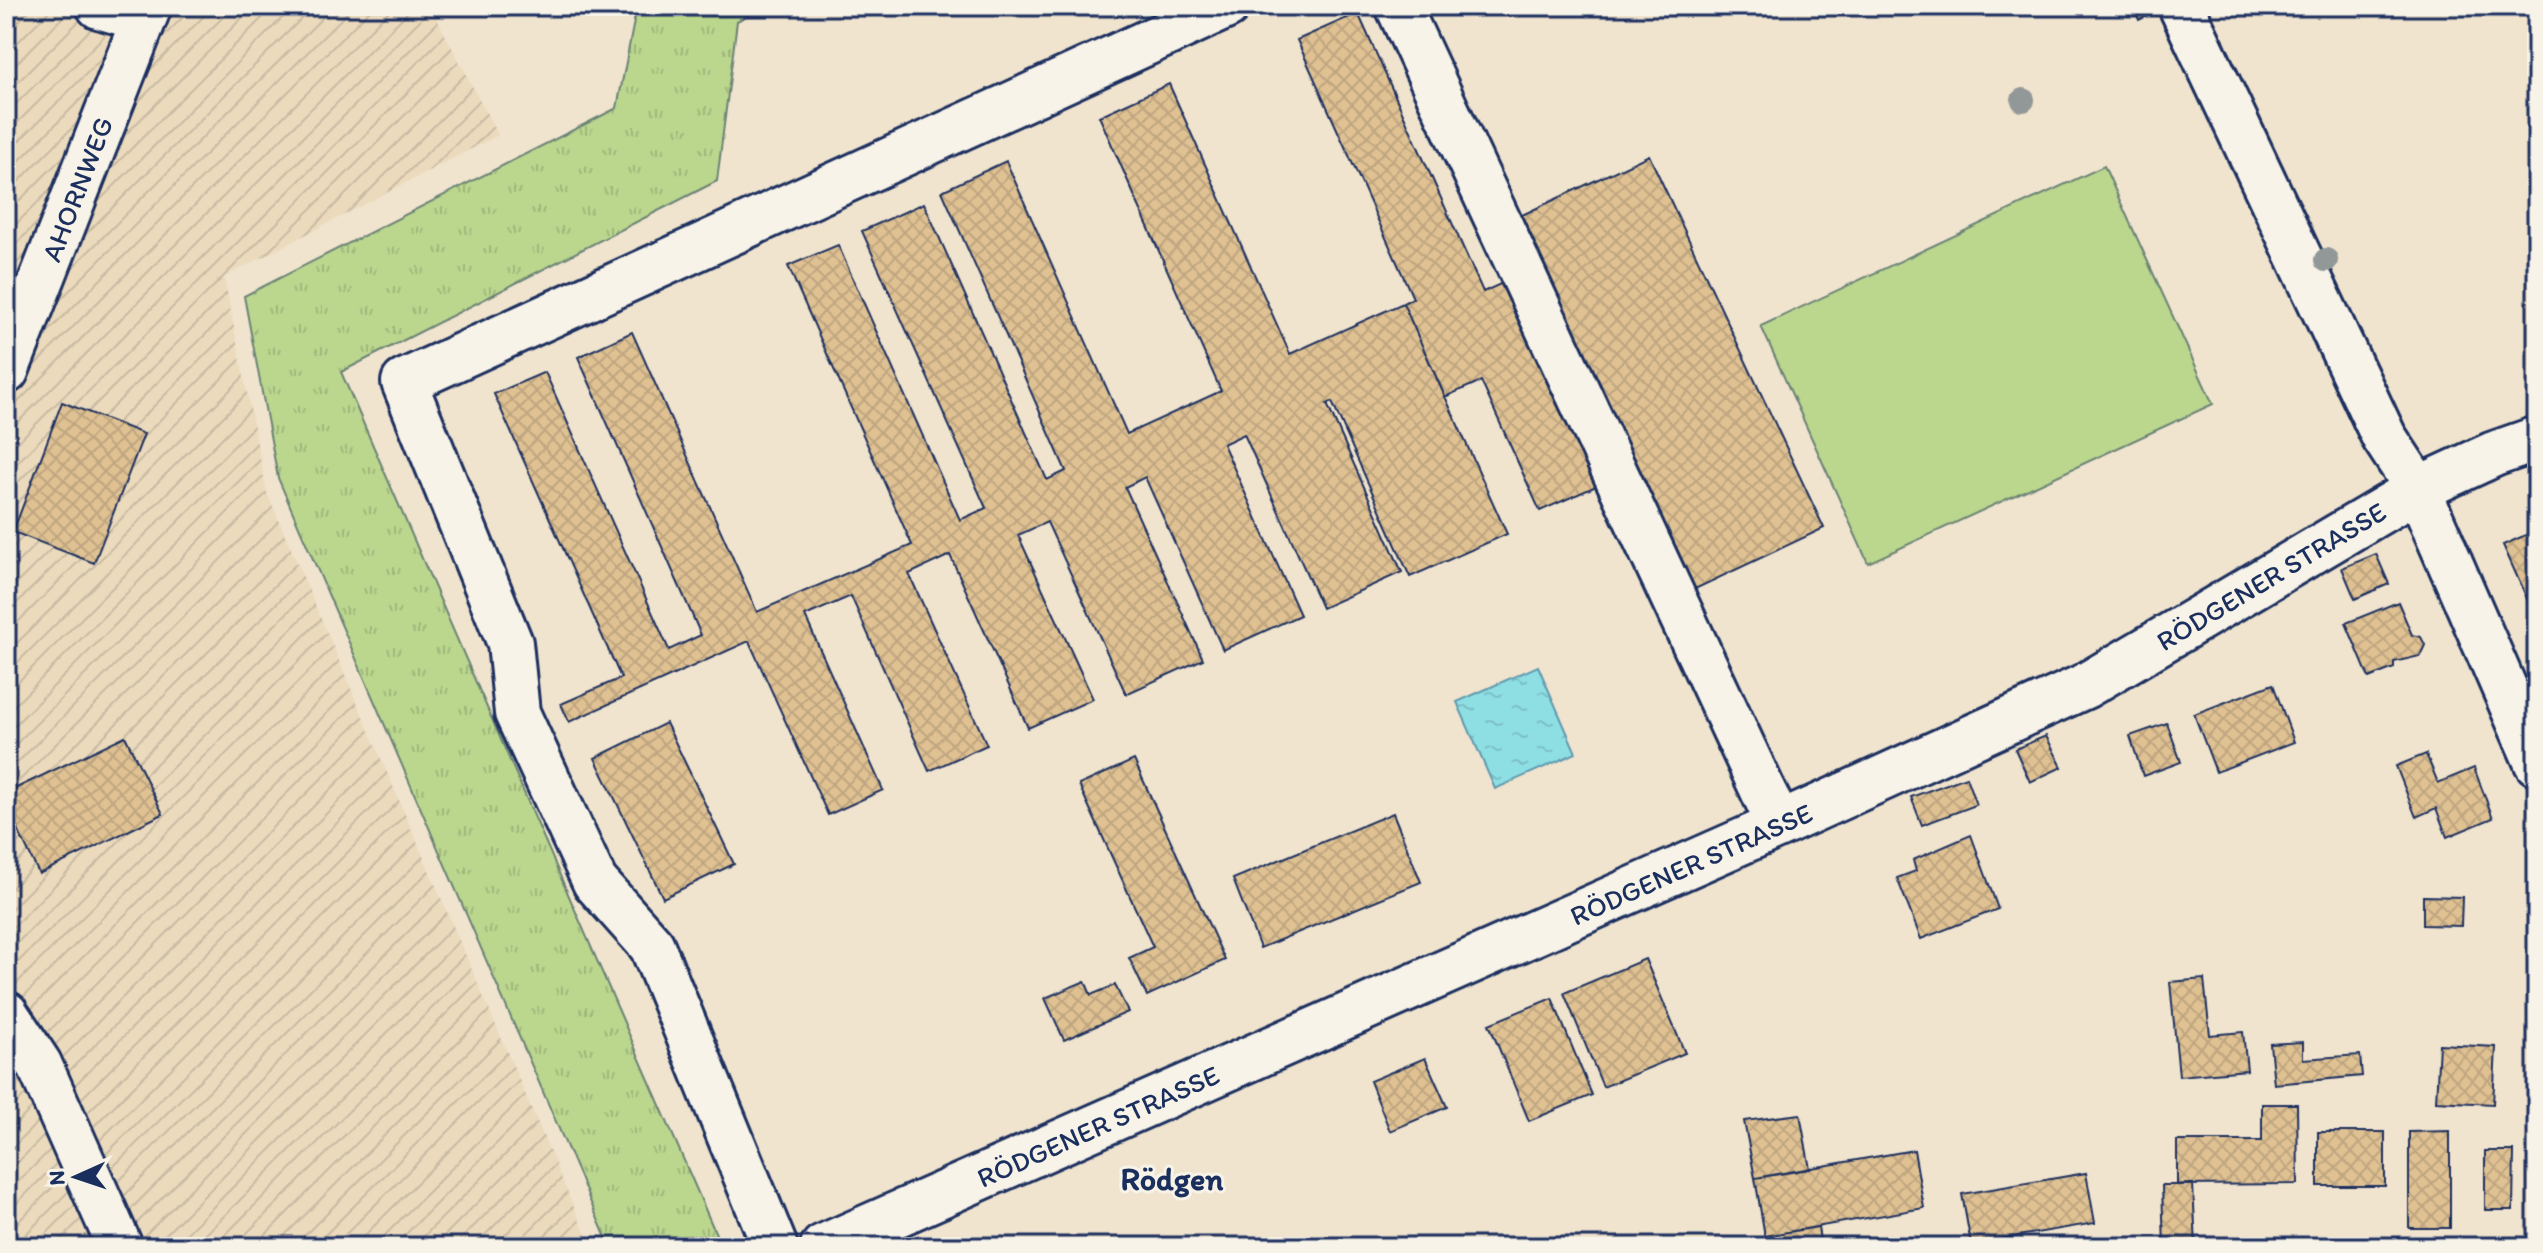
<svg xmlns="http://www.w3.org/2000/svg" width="2543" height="1253" viewBox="0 0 2543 1253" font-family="Itim,sans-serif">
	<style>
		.industrial { fill: url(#industrial-furrows) }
		.grass { fill: url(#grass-tufts); stroke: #6b8276; stroke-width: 2 }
		.pitch { fill: #bbd68d; stroke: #6b8276; stroke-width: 2 }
		.water { fill: url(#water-ripples); stroke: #6099ae; stroke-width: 2 }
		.building { fill: url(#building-cross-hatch); stroke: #1b2f5e; stroke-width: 2 }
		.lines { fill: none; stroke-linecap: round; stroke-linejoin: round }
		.minor-casing { stroke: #1b2f5e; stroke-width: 50 }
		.minor { stroke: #f7f3e8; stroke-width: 44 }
		.tree { fill: #919897 }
		.labels { text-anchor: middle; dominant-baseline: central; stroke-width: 6; stroke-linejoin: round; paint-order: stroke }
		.street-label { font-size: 28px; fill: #1b2f5e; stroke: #f7f3e8 }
		.quarter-label { font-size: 32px; font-weight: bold; fill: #1b2f5e; stroke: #f7f3e8 }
	</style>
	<defs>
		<pattern id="industrial-furrows" width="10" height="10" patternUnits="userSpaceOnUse" patternTransform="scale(2)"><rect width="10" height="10" fill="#ebdabc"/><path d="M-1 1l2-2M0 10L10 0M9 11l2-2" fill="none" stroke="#c9bba4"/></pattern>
		<pattern id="grass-tufts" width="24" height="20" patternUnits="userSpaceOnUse" patternTransform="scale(2)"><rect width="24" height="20" fill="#bbd68d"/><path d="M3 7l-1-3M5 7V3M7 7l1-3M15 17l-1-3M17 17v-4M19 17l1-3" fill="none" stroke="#a0b87c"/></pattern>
		<pattern id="water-ripples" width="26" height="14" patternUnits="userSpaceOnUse" patternTransform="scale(2)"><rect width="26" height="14" fill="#8edfe4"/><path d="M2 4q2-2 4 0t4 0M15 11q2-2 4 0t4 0" fill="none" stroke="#7ac0c6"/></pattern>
		<pattern id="building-cross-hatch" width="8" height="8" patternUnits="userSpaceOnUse" patternTransform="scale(2)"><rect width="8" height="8" fill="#dfc192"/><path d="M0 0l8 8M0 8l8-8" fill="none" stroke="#bfa680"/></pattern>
	</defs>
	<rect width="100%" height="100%" fill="#f0e4ce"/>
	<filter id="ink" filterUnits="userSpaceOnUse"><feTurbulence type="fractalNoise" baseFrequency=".0125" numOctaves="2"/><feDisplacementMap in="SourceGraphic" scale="16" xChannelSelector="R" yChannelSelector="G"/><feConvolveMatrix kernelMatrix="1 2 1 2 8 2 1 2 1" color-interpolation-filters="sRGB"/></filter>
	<g filter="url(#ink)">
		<path class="industrial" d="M6 6H430L498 135 224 277 267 493 591 1247H6Z"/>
		<path class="grass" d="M637 6H765L737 21 717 181 341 372 719 1241 706 1247H610L278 478 244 296 617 108Z"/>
		<path class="pitch" d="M2104 166 2213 404 1868 563 1761 326Z"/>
		<path class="water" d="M1538 666 1576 753 1495 789 1457 702Z"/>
		<path class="building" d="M2133 6H2163L2164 8 2139 20Z
			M1358 13 1483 292 1518 276 1610 480 1540 511 1481 381 1445 397 1403 303 1413 298 1297 40Z
			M1169 84 1290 354 1403 303 1507 534 1410 577 1332 402 1327 404 1402 572 1322 608 1244 434 1223 444 1300 615 1223 650 1145 477 1125 487 1203 659 1126 694 1047 522 1018 535 1093 699 1028 728 950 555 909 574 987 745 929 771 851 596 805 616 883 790 828 815 749 641 569 722 561 704 621 678 494 394 545 372 669 650 701 635 578 357 632 332 757 612 912 545 788 266 838 245 960 520 986 508 862 231 924 203 1047 480 1066 471 942 191 1006 161 1127 434 1221 391 1099 116Z
			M1649 155 1824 528 1695 589 1520 216Z
			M62 402 144 434 94 563 13 532Z
			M2537 530V621L2503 545Z
			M2376 554 2389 584 2355 599 2342 568Z
			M2398 602 2412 635 2421 637 2425 645 2420 656 2394 662V668L2369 678 2346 623Z
			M2273 684 2294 742 2216 772 2194 714Z
			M666 723 734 864 663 898 595 758Z
			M2167 723 2181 762 2143 776 2130 736Z
			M125 736 163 814 39 874 6 805V793Z
			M2046 736 2062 767 2030 782 2015 749Z
			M2426 754 2438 783 2474 768 2493 818 2447 837 2436 808 2416 817 2396 766Z
			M1134 760 1225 960 1147 996 1129 958 1153 947 1079 785Z
			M1966 777 1976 805 1922 825 1911 797Z
			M1393 813 1421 882 1260 948 1233 879Z
			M1971 835 1998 909 1921 939 1897 878 1916 871 1913 860Z
			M2423 896 2462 897 2461 926 2423 925Z
			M1645 959 1685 1053 1603 1087 1564 993Z
			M2204 979 2210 1035 2243 1032 2247 1070 2179 1076 2170 982Z
			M1085 981 1091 995 1115 985 1128 1012 1064 1040 1045 998Z
			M1552 998 1592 1095 1529 1121 1489 1024Z
			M2303 1042V1059L2360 1055 2362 1076 2274 1084 2270 1044Z
			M2439 1044 2496 1047 2493 1104 2436 1101Z
			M1425 1058 1447 1107 1390 1131 1370 1081Z
			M2262 1104H2297L2298 1184 2177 1185V1141H2262Z
			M1800 1114 1810 1169 1755 1178 1744 1121Z
			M2450 1131V1228H2409V1132Z
			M2318 1132H2385V1186H2318Z
			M1914 1150 1924 1208 1765 1236 1755 1178Z
			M2485 1151H2514L2513 1210H2485Z
			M2086 1173 2095 1223 1971 1244 1962 1194Z
			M2193 1184 2196 1247H2164L2162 1185Z
			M1818 1227 1821 1247H1767L1765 1236Z"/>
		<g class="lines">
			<defs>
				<path id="minor" d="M99 6 144 19
					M1398 6 1779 825
					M2181 6 2384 437 2418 489 2537 763
					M6 371 149 6
					M6 1014 39 1064 120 1247
					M775 1247 652 946 595 882 517 713 510 643 404 382 1227 6
					M823 1247 1779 825 2085 686 2418 489 2494 454 2537 439"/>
			</defs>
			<use href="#minor" class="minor-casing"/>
			<use href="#minor" class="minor"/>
		</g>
		<g class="tree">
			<circle cx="2023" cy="100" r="12"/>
			<circle cx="2326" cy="260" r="12"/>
		</g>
	</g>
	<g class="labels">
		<g class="street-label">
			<text transform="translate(77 189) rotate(-69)">AHORNWEG</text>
			<text transform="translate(2271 576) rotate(-31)">RÖDGENER STRASSE</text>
			<text transform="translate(1691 864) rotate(-24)">RÖDGENER STRASSE</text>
			<text transform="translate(1098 1126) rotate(-24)">RÖDGENER STRASSE</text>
		</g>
		<g class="quarter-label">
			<text x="1172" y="1179">Rödgen</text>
		</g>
	</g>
	<rect width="2543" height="1253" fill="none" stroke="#f7f3e8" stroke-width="32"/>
	<rect x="16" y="16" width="2511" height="1221" fill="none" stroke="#1b2f5e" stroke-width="3" filter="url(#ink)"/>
	<g transform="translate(76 1177) rotate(267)" stroke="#f7f3e8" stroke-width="6" paint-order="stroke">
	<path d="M0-6L14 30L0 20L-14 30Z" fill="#1b2f5e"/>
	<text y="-12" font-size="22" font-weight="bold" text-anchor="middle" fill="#1b2f5e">N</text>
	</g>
</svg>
